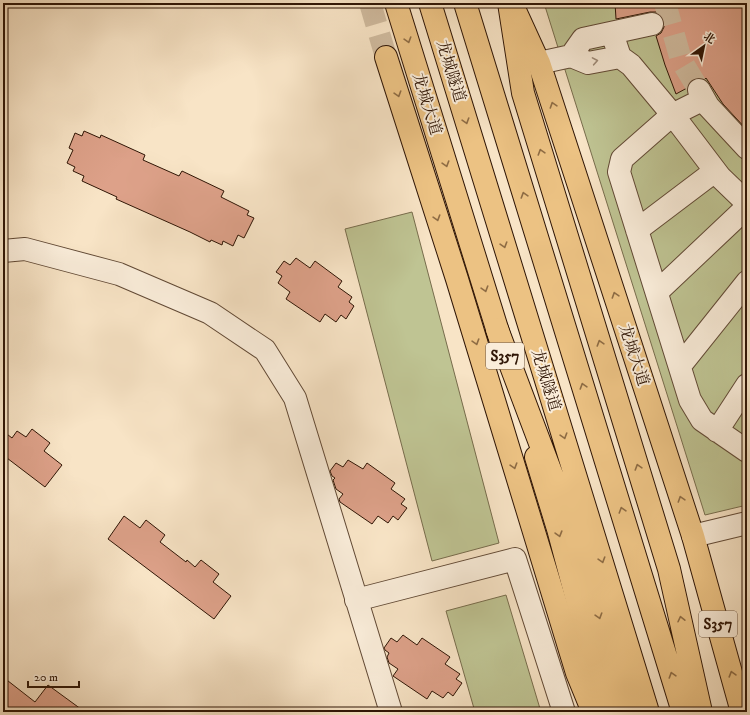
<svg xmlns="http://www.w3.org/2000/svg" width="750" height="715" viewBox="0 0 750 715" font-family="'IM FELL DW Pica','Noto Serif SC',serif">
	<style>
		.green { fill: #bfc493; stroke: #776c4c }
		.building { fill: #dda189; stroke: #2f1505 }
		.lines { fill: none; stroke-linecap: round; stroke-linejoin: round }
		.minor-tunnel { stroke: #d0bb9f; stroke-width: 22; stroke-dasharray: 22 11; stroke-linecap: butt }
		.highway-tunnel { stroke: #d0bb9f; stroke-width: 22; stroke-dasharray: 22 11; stroke-linecap: butt }
		.minor-casing { stroke: #614935; stroke-width: 24 }
		.major-casing { stroke: #2f1505; stroke-width: 24 }
		.highway-casing { stroke: #2f1505; stroke-width: 24 }
		.minor { stroke: #faedda; stroke-width: 22 }
		.major { stroke: #ecc283; stroke-width: 22 }
		.highway { stroke: #ecc283; stroke-width: 22 }
		.oneway { stroke: #8e6c44 }
		.oneway2 { stroke: #9f8c7a }
		.labels { text-anchor: middle; dominant-baseline: central; stroke-width: 4; stroke-linejoin: round; paint-order: stroke }
		.shield { fill: #faedda; stroke: #6c5645; stroke-width: 1 }
		.shield-label { font-size: 15px; font-weight: bold; fill: #2f1505 }
		.street-label { font-size: 16px; fill: #2f1505; stroke: #faedda }
	</style>
	<rect width="100%" height="100%" fill="#f8e4c6"/>
	<filter id="stains"><feTurbulence type="fractalNoise" baseFrequency=".005" numOctaves="4"/><feColorMatrix values="0 0 0 0 .2 0 0 0 0 .09 0 0 0 0 .02 0 0 0 .5 -.17"/></filter>
	<radialGradient id="worn" r=".72"><stop offset=".6" stop-color="#630" stop-opacity="0"/><stop offset="1" stop-color="#630" stop-opacity=".3"/></radialGradient>
	<path class="green" d="M544 3H747V505L705 515Z
		M412 212 499 543 432 561 345 229Z
		M506 595 541 712H475L446 611Z"/>
	<path class="building" d="M615 3H747V130L723 104 706 78 705 79 699 78 693 79 688 83 687 88 676 94 665 65 656 36 661 33 664 27V22L661 16 656 12H650L616 19Z
		M84 131 100 138 101 135 145 155 143 160 179 176 182 171 224 191 221 197 249 211 247 215 254 218 244 238 238 235 233 246 223 241 222 245 211 240 210 242 190 232 116 199 117 197 82 181 84 176 73 171 75 167 67 163 73 150 69 148 75 133 82 136Z
		M296 258 310 268 315 261 342 281 338 287 352 297 349 302 354 306 346 319 341 315 336 322 325 314 320 322 286 299 290 292 278 283 282 276 276 272 284 261 290 265Z
		M32 429 50 443 44 451 62 465 45 487 3 455V431L12 438 17 431 26 437Z
		M348 460 363 469 367 463 395 483 391 489 405 499 401 504 407 508 398 520 393 516 388 523 378 516 372 524 340 502 339 499 343 494 336 489 333 480 335 478 332 476 330 471 336 463 343 467Z
		M124 516 140 528 146 520 165 535 160 542 186 562 187 560 195 567 201 560 219 574 213 582 231 596 214 619 108 539Z
		M403 635 417 645 422 638 450 657 445 664 460 674 456 679 462 683 453 696 448 692 443 698 432 691 427 699 393 676 398 669 389 663 387 657 389 653 385 650 384 648 391 638 397 642Z
		M3 677 35 702 48 685 85 712H3Z"/>
	<g class="lines">
		<path class="minor-tunnel" d="M665 3 681 60 699 90"/>
		<path class="highway-tunnel" d="M370 3 386 57"/>
		<defs>
			<path id="minor" d="M612 33 620 57 631 65 676 119 720 177 747 203
				M571 56 583 39 652 24
				M539 63 571 56 588 63 620 57
				M699 90 708 106 747 148
				M704 99 672 115 622 159 619 172 690 400 702 420 747 451
				M637 230 715 171
				M3 251 25 249 119 274 210 313 265 350 295 398 391 712
				M657 292 747 207
				M680 366 747 282
				M717 431 747 385
				M693 536 747 523
				M356 600 515 559 564 712"/>
			<path id="major" d="M396 3 503 348
				M512 4 539 63 693 536 742 712
				M536 457 558 529 607 712"/>
			<path id="highway" d="M430 3 648 712
				M465 3 683 712
				M509 3 523 93 669 569 701 712
				M386 57 457 279 577 673 593 712
				M497 329 572 528 628 712"/>
		</defs>
		<use href="#minor" class="minor-casing"/>
		<use href="#major" class="major-casing"/>
		<use href="#highway" class="highway-casing"/>
		<use href="#minor" class="minor"/>
		<use href="#major" class="major"/>
		<use href="#highway" class="highway"/>
	</g>
	<defs><path id="oneway-chevron" d="M-2-3.5L2.5 0L-2 3.5" fill="none" stroke-width="1.6" stroke-linecap="round" stroke-linejoin="round"/></defs>
	<g class="oneway">
		<use href="#oneway-chevron" transform="translate(408 40) rotate(73)"/>
		<use href="#oneway-chevron" transform="translate(398 94) rotate(73)"/>
		<use href="#oneway-chevron" transform="translate(553 105) rotate(-108)"/>
		<use href="#oneway-chevron" transform="translate(466 121) rotate(73)"/>
		<use href="#oneway-chevron" transform="translate(541 152) rotate(-107)"/>
		<use href="#oneway-chevron" transform="translate(446 164) rotate(73)"/>
		<use href="#oneway-chevron" transform="translate(524 195) rotate(-107)"/>
		<use href="#oneway-chevron" transform="translate(437 218) rotate(73)"/>
		<use href="#oneway-chevron" transform="translate(504 245) rotate(73)"/>
		<use href="#oneway-chevron" transform="translate(485 289) rotate(73)"/>
		<use href="#oneway-chevron" transform="translate(615 295) rotate(-108)"/>
		<use href="#oneway-chevron" transform="translate(476 342) rotate(73)"/>
		<use href="#oneway-chevron" transform="translate(600 343) rotate(-107)"/>
		<use href="#oneway-chevron" transform="translate(583 386) rotate(-107)"/>
		<use href="#oneway-chevron" transform="translate(564 436) rotate(73)"/>
		<use href="#oneway-chevron" transform="translate(514 466) rotate(73)"/>
		<use href="#oneway-chevron" transform="translate(638 467) rotate(-107)"/>
		<use href="#oneway-chevron" transform="translate(681 499) rotate(-108)"/>
		<use href="#oneway-chevron" transform="translate(622 510) rotate(-107)"/>
		<use href="#oneway-chevron" transform="translate(559 534) rotate(74)"/>
		<use href="#oneway-chevron" transform="translate(602 560) rotate(73)"/>
		<use href="#oneway-chevron" transform="translate(599 616) rotate(73)"/>
		<use href="#oneway-chevron" transform="translate(681 619) rotate(-103)"/>
		<use href="#oneway-chevron" transform="translate(732 674) rotate(-106)"/>
		<use href="#oneway-chevron" transform="translate(672 675) rotate(-107)"/>
	</g>
	<use class="oneway2" href="#oneway-chevron" transform="translate(595 61) rotate(-10)"/>
	<g class="labels">
		<g class="shield">
			<rect x="486" y="343" width="38" height="26" rx="3"/>
			<rect x="699" y="611" width="38" height="26" rx="3"/>
		</g>
		<g class="shield-label">
			<text x="505" y="356">S357</text>
			<text x="718" y="624">S357</text>
		</g>
		<g class="street-label">
			<text transform="translate(451 71) rotate(73)">龙城隧道</text>
			<text transform="translate(427 104) rotate(73)">龙城大道</text>
			<text transform="translate(634 355) rotate(72)">龙城大道</text>
			<text transform="translate(546 380) rotate(73)">龙城隧道</text>
		</g>
	</g>
	<rect width="750" height="715" fill="none" stroke="#f8e4c6" stroke-width="16"/>
	<rect x="4" y="4" width="742" height="707" fill="none" stroke="#2f1505" stroke-width="2"/>
	<rect x="8" y="8" width="734" height="699" fill="none" stroke="#2f1505"/>
	<g transform="translate(704 46) rotate(33)" stroke="#faedda" stroke-width="3" paint-order="stroke">
	<path d="M0-3L7 15L0 10L-7 15Z" fill="#2f1505"/>
	<text y="-6" font-size="11" font-weight="bold" text-anchor="middle" fill="#2f1505">北</text>
	</g>
	<path d="M28 681v6h51v-6" fill="none" stroke="#2f1505" stroke-width="2"/>
	<text x="34" y="681" font-size="12" fill="#2f1505" stroke="#faedda" stroke-width="3" paint-order="stroke">20 m</text>
	<rect width="100%" height="100%" filter="url(#stains)"/>
	<rect width="100%" height="100%" fill="url(#worn)"/>
</svg>
